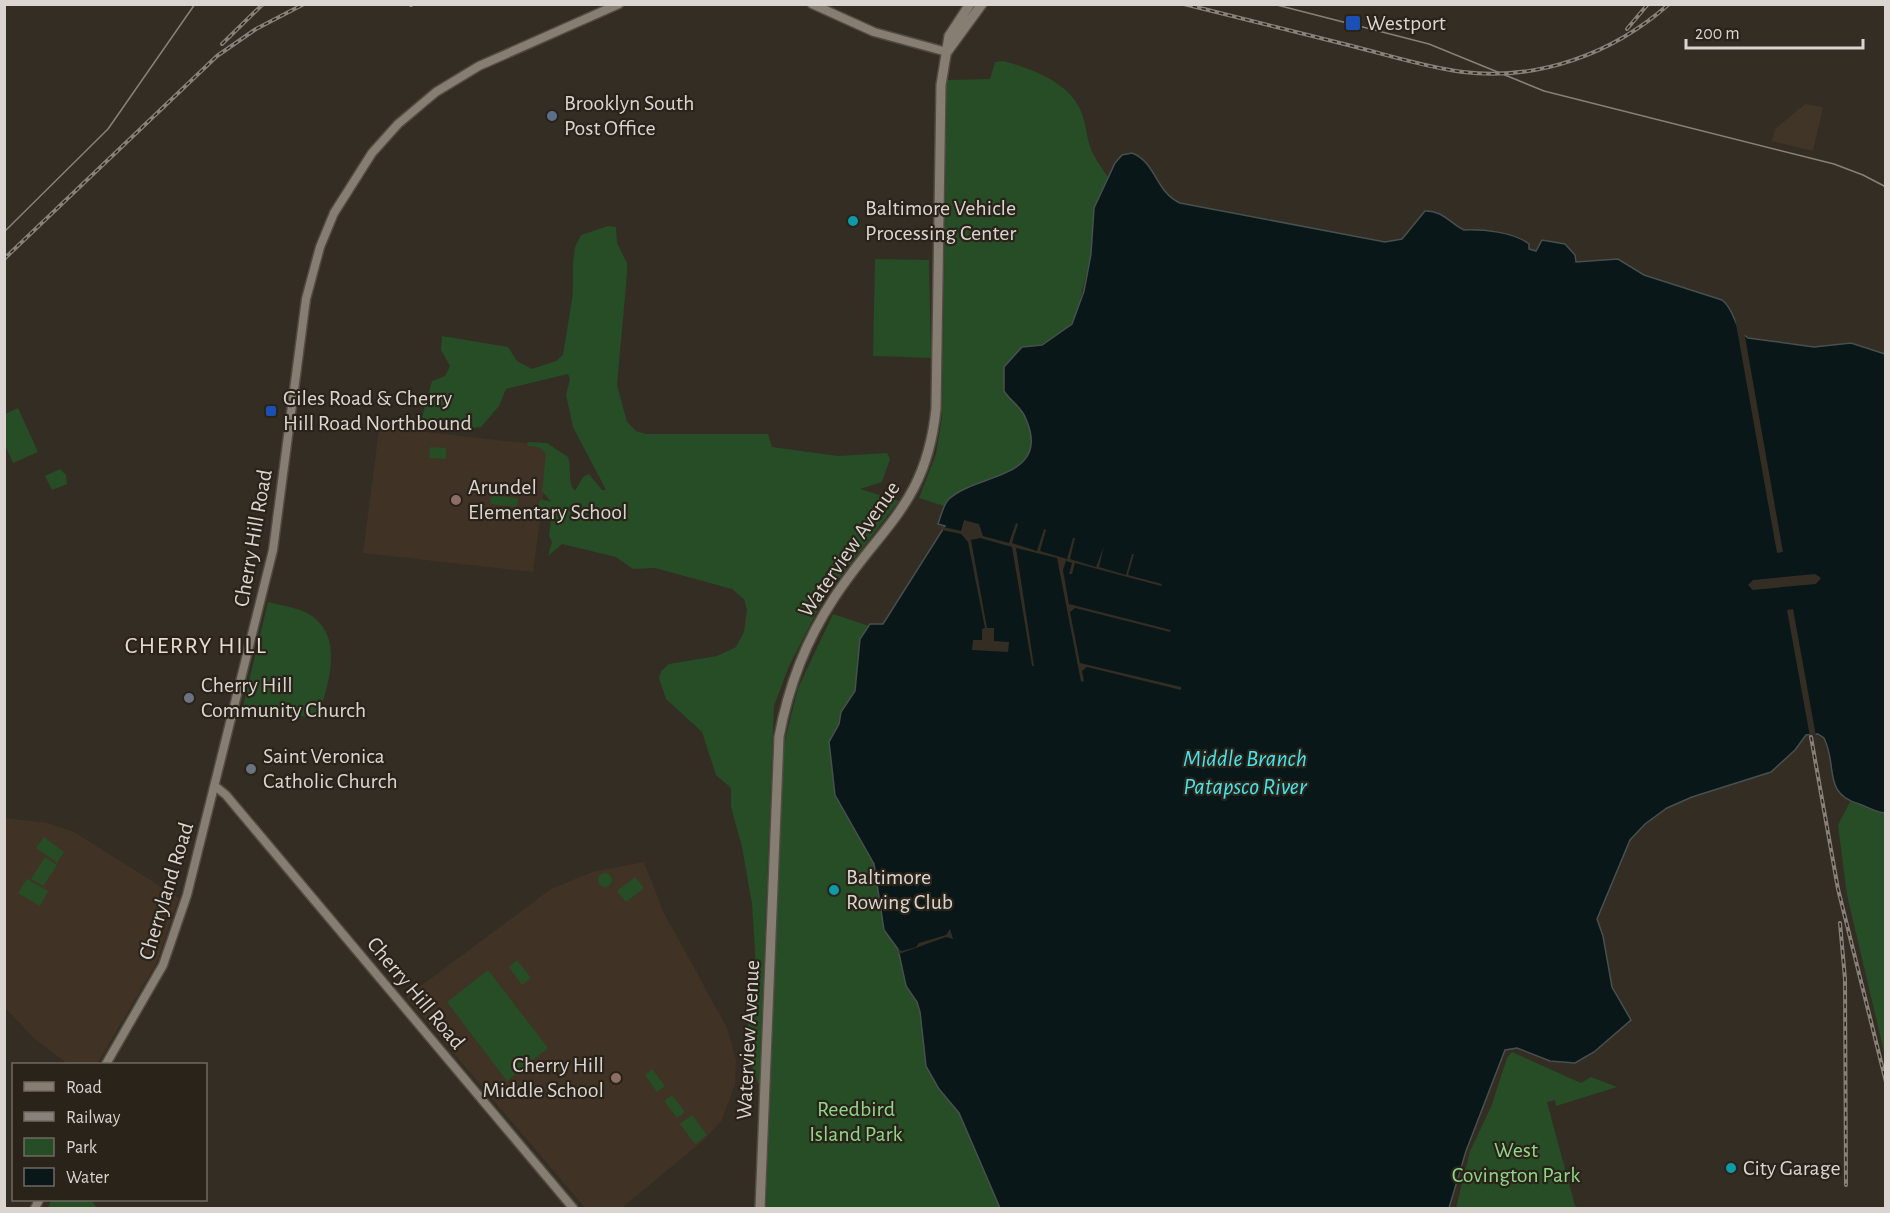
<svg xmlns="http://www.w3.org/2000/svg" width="1890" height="1213" viewBox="0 0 1890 1213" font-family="'Alegreya Sans',sans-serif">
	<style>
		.built { fill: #413527 }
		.education { fill: #413226 }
		.green { fill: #264d25 }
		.water { fill: #091718; stroke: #48504f; stroke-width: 1.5 }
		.pier { fill: #342d23 }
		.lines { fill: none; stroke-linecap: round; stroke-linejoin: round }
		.tertiary-casing { stroke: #514b43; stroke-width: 11 }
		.secondary-casing { stroke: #514b43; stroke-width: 12 }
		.tertiary { stroke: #867d73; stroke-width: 8 }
		.secondary { stroke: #867d73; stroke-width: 9 }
		.tram { stroke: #87817a; stroke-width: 1.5 }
		.rail-casing { stroke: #87817a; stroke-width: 4 }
		.rail { stroke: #2a231a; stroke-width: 1.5; stroke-dasharray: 4.5; stroke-linecap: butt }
		.transit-dot { fill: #1a4fb4; stroke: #2a231a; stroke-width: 2 }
		.service-dot { fill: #5c6f8a; stroke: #2a231a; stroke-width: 2 }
		.culture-dot { fill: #0f9aa8; stroke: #2a231a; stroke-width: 2 }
		.education-dot { fill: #8d6e63; stroke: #2a231a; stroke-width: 2 }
		.worship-dot { fill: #6b7280; stroke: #2a231a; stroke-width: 2 }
		.labels { text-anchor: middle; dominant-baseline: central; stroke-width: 4.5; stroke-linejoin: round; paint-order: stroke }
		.poi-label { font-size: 22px; fill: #dad5d0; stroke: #2a231a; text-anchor: start }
		.street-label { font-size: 22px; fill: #dad5d0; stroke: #2a231a }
		.park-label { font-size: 22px; fill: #8ed789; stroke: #2a231a }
		.neighbourhood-label { font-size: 24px; letter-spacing: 1.5px; fill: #e6dcd1; stroke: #2a231a }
		.water-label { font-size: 24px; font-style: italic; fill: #43e6ec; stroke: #2a231a }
	</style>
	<rect width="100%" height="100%" fill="#342d23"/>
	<path class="built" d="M1805 104 1823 107 1813 151 1772 141 1775 129Z"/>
	<path class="education" d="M382 427 550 446 533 572 363 553 379 430Z
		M5 818 47 823 74 832 179 898 157 962 97 1064H68L36 1040 5 1008Z
		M644 862 663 911 727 1028 736 1060 735 1084 722 1120 705 1139 622 1208H585L406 997 551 889 592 872Z"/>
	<path class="green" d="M1003 61C1030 68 1067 81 1080 109 1086 121 1086 136 1091 149 1095 159 1102 168 1108 177L1094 208 1091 254 1076 316C1068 331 1048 343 1032 347L1004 391C1011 401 1022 408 1027 420 1052 481 969 472 944 506L919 498 936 454 942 417 947 80 990 79 995 62Z
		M608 226 616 227 617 243 627 263V274L617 385 627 422 636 431 646 434H768L772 447 838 456 887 453 890 459 882 482 860 489 899 501 824 598 789 666 774 706 759 1085 753 1070 746 1009 758 1001 752 904 742 847 731 807V788L716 775 702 732 666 699 659 678 661 671 669 664 717 656 736 647 744 632 747 610 744 599 732 589 655 568 633 569 616 557 562 544 548 556 552 542 549 536 551 520 537 506 541 499 551 502 542 491 546 453 538 447 528 446 527 442 547 443 568 457C572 468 567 482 575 491L583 477 589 474 602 490H606L573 427 566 395 570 379 568 374 506 389 499 406 481 427 473 428 421 421 432 381 445 376 450 366 441 350 442 336 508 347 517 361 532 369 556 361 563 355 573 293V263L575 247 581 235Z
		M875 259 929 260 931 358 873 356Z
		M18 408 38 452 13 463 5 445V414Z
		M430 447 446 448V459L429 458Z
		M60 469 66 475 67 484 52 490 45 476Z
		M491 495 518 498 517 507 490 504Z
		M268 602C280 605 294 607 305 612 348 634 327 685 318 719L284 713 282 718 242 710Z
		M833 614 869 626 860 639 855 691 841 712 839 723 829 742 835 795 874 864 884 930 898 949 906 986 917 1002 920 1012 926 1066 939 1089 959 1113 1001 1208H766L784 744 798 688Z
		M1850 802 1885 813V1056L1847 895 1838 825Z
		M44 837 64 852 57 863 36 848Z
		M45 857 57 865 43 886 31 879Z
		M598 880a7 7 0 1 1 14 0a7 7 0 1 1-14 0Z
		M635 877 644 888 626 902 617 891Z
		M27 879 48 891 40 906 18 893Z
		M517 960 531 978 522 985 509 967Z
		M488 970 548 1048 507 1081 447 1002Z
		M1512 1052 1581 1083 1591 1077 1617 1087 1556 1106 1555 1100 1547 1102 1575 1206 1579 1208H1456L1470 1151 1491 1107 1507 1058Z
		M652 1069 665 1086 657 1092 645 1075Z
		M672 1095 685 1112 677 1118 664 1101Z
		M692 1115 707 1135 695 1144 680 1124Z
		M51 1200H91L97 1208H48Z"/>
	<path class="water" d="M1132 153C1156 162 1156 193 1180 203L1385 242 1402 239 1425 211C1442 210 1451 224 1464 230 1482 229 1514 232 1529 244V249L1536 251 1542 240 1565 244 1575 255 1576 262 1618 259 1644 275 1722 300C1736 311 1733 328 1748 338L1814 347 1851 343 1885 354V813C1875 812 1868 807 1859 804 1822 793 1838 766 1824 738L1818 734 1806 735 1795 750 1771 772 1692 797 1667 808 1645 824 1630 840 1597 919 1603 936 1612 987 1631 1020 1594 1052 1575 1063 1550 1061 1517 1048 1505 1050 1466 1151 1449 1208H1000L959 1113 939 1089 926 1066 920 1012 917 1002 906 986 898 949 884 930 874 864 835 795 829 742 839 724 841 712 855 691 860 639 870 624H883L945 526 938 524C941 516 943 505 949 499 977 473 1052 479 1026 419 1022 407 1010 401 1004 391V367L1022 347 1042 345 1072 324 1084 291 1091 254 1094 208 1115 163 1122 155Z"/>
	<path class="pier" d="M1733 307 1744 331 1783 552 1777 553Z
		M964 520 979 524 983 536 1009 543 1016 523 1018 524 1012 543 1037 551 1044 529 1046 530 1040 551 1067 559 1073 538H1075L1070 559 1096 567 1104 546 1099 567 1126 575 1132 554H1134L1128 575 1162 584 1161 586 1075 563 1072 574H1069L1072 563 1066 561 1063 570 1069 604 1171 630 1170 632 1075 608 1070 612 1080 663 1181 687V690L1087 667 1082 671 1084 681 1081 682 1057 558 1016 548 1034 666H1032L1012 547 980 538 971 540 987 628H994V641L1009 642 1008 652 972 650 973 640H982V629L985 628 968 542 961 534 942 530 944 527 961 531Z
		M1815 574 1821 578 1816 584 1753 590 1748 585 1753 580Z
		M1793 609 1816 736 1810 737 1787 610Z
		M950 929 953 939 946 937 899 954 898 949 902 951 916 947 919 943 946 935Z"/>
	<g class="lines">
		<defs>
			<path id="tertiary" d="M812 4 874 32 947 52
				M215 786 226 795 573 1208
				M106 1064 163 965 187 895 273 550 306 299 320 247 334 213 372 153 398 124 436 92 479 66 619 4
				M35 1208 39 1200"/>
			<path id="secondary" d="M947 52 982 4
				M760 1208 779 737C788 688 806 640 834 598 882 525 926 504 936 409L941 85 949 36 970 4"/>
		</defs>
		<use href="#tertiary" class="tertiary-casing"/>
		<use href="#secondary" class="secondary-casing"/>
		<use href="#tertiary" class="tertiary"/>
		<use href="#secondary" class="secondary"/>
		<path class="tram" d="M1273 4 1429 44 1544 91 1834 164 1863 175 1886 187
			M4 232 108 129 195 4"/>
		<defs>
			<path id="rail" d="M1184 4C1240 18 1296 32 1352 46 1388 55 1425 67 1463 72 1538 81 1613 54 1669 4
				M411 5 413 4
				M1627 29 1648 4
				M222 44 263 4
				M4 259 217 56 256 29 304 4
				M1811 737 1838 889 1886 1082
				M1840 923 1845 979 1846 1185"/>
		</defs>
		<use href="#rail" class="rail-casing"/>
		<use href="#rail" class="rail"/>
	</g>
	<g class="transit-dot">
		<rect x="1345" y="15" width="16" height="16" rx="3"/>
		<rect x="265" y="405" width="12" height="12" rx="3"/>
	</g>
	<circle class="service-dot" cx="552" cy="116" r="6"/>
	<g class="culture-dot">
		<circle cx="853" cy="221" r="6"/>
		<circle cx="834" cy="890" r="6"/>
		<circle cx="1731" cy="1168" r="6"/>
	</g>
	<g class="education-dot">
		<circle cx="456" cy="500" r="6"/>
		<circle cx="616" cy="1078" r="6"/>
	</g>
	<g class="worship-dot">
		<circle cx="189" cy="698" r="6"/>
		<circle cx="251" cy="769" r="6"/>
	</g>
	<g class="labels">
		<g class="poi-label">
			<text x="1366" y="23">Westport</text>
			<text x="564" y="103">Brooklyn South<tspan x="564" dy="25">Post Office</tspan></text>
			<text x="865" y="208">Baltimore Vehicle<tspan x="865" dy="25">Processing Center</tspan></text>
			<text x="283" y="398">Giles Road &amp; Cherry<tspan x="283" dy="25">Hill Road Northbound</tspan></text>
			<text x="468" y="487">Arundel<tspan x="468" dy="25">Elementary School</tspan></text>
			<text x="201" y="685">Cherry Hill<tspan x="201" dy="25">Community Church</tspan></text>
			<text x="263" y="756">Saint Veronica<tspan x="263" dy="25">Catholic Church</tspan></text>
			<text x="846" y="877">Baltimore<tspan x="846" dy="25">Rowing Club</tspan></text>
			<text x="604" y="1065" text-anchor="end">Cherry Hill<tspan x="604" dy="25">Middle School</tspan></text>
			<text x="1743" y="1168">City Garage</text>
		</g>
		<g class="street-label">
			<text transform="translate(253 538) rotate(-80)">Cherry Hill Road</text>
			<text transform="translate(849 549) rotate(-55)">Waterview Avenue</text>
			<text transform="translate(166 891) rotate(-73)">Cherryland Road</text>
			<text transform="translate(416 993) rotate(50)">Cherry Hill Road</text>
			<text transform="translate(748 1040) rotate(-87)">Waterview Avenue</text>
		</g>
		<g class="park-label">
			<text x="856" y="1109">Reedbird<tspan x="856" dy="25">Island Park</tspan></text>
			<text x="1516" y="1150">West<tspan x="1516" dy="25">Covington Park</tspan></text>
		</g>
		<g class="neighbourhood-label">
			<text x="196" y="646">CHERRY HILL</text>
		</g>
		<g class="water-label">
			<text x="1245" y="759">Middle Branch<tspan x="1245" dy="28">Patapsco River</tspan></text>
		</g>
	</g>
	<rect width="1890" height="1213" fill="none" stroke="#dad5d0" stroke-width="12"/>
	<rect x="12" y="1063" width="195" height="138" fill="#2a231a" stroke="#706a63" stroke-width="1.5"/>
	<rect x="24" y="1082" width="30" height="9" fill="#867d73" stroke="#706a63" stroke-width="1.5"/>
	<text x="66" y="1093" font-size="18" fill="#dad5d0">Road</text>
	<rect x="24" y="1112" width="30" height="9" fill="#87817a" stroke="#706a63" stroke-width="1.5"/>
	<text x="66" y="1123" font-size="18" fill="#dad5d0">Railway</text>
	<rect x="24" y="1138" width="30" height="18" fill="#264d25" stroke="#706a63" stroke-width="1.5"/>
	<text x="66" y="1153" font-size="18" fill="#dad5d0">Park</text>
	<rect x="24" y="1168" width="30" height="18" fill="#091718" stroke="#706a63" stroke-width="1.5"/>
	<text x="66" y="1183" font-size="18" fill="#dad5d0">Water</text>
	<path d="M1686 39v9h177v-9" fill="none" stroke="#dad5d0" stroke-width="3"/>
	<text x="1695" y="39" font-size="18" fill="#dad5d0" stroke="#2a231a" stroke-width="4.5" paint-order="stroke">200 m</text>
</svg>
